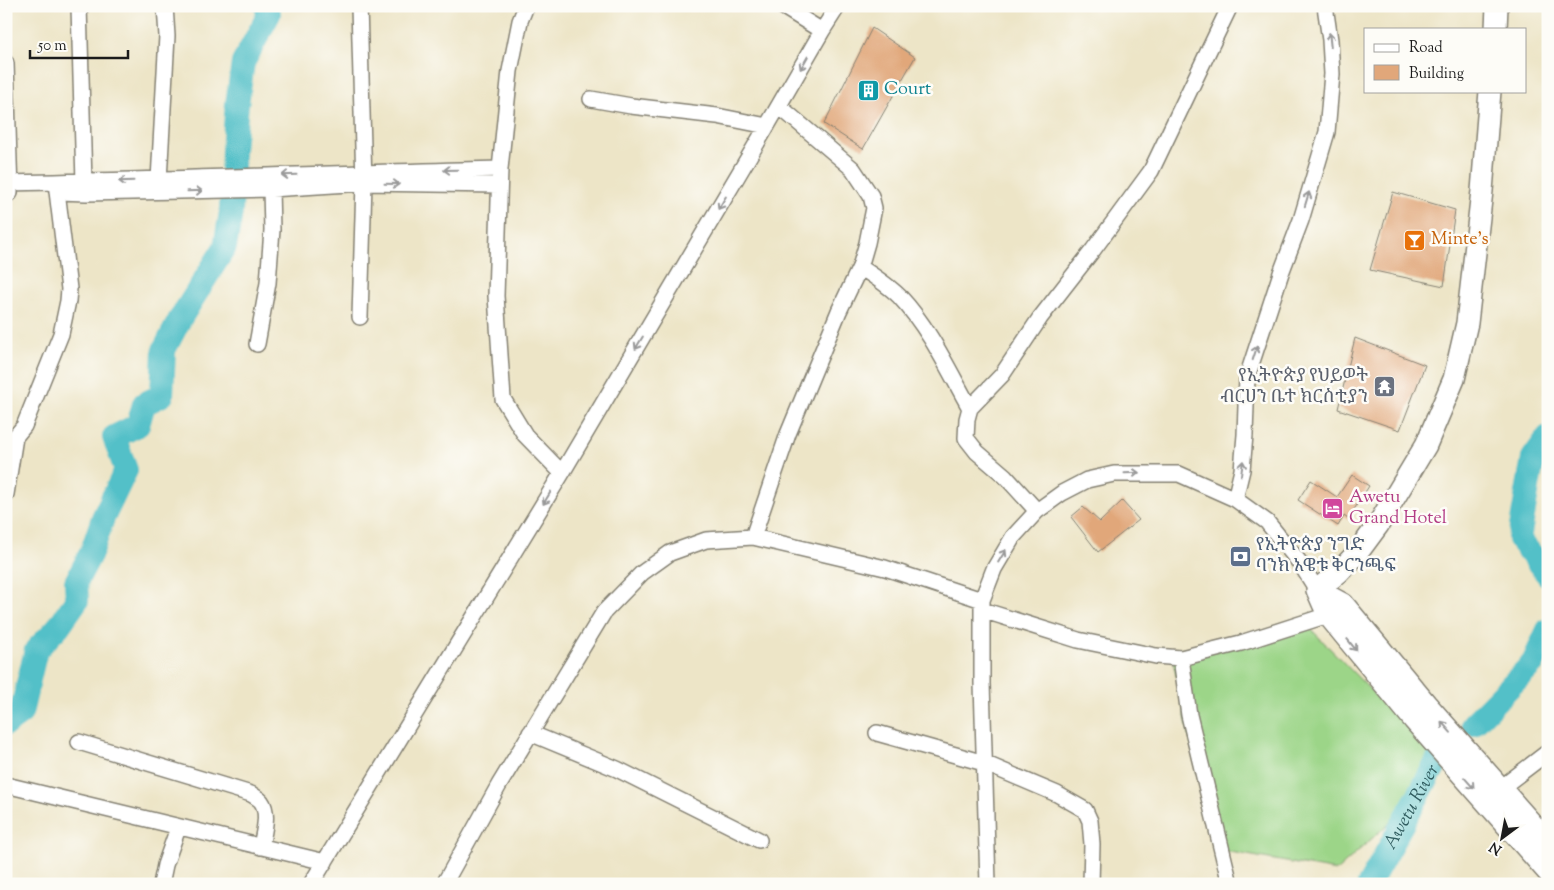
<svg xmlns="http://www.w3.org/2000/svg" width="1554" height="890" viewBox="0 0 1554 890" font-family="'Sorts Mill Goudy','Noto Serif Ethiopic',serif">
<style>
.pitch{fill:#9cd588;stroke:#5c7852}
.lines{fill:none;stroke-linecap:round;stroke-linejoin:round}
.river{stroke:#52c0c8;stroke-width:24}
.building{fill:#e1a77a}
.minor-casing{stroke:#848072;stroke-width:18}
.highway-casing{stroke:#848072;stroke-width:24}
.minor{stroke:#fff;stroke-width:15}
.highway{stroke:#fff;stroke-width:21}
.oneway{stroke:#999}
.labels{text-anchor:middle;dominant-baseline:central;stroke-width:5;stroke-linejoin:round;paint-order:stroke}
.culture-label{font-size:18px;fill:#0d838f;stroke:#fdfcf7;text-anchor:start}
.food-label{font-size:18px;fill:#c56008;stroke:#fdfcf7;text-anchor:start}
.worship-label{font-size:18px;fill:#5b616d;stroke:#fdfcf7;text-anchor:end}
.hotel-label{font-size:18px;fill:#b23c85;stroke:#fdfcf7;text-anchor:start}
.service-label{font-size:18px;fill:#4e5e75;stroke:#fdfcf7;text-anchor:start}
.water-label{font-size:19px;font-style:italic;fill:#325e61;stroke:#fdfcf7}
</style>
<rect width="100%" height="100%" fill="#fdfcf7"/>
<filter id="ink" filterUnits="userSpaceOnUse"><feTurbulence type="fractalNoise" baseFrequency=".02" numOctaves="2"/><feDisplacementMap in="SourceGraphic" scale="10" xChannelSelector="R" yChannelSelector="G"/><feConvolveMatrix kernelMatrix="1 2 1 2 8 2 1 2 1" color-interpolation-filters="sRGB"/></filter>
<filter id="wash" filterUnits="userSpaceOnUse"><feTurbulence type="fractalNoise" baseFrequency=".0096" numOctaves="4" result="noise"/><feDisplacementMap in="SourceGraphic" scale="20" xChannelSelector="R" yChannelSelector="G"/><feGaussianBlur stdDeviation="1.12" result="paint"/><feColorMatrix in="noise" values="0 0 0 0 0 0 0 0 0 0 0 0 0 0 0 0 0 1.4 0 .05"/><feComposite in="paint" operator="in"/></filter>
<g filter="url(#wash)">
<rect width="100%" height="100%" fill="#ede5c7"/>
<path class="pitch" d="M1306 624 1433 754 1439 778 1336 871 1214 849 1171 652Z"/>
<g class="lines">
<g class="river">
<path d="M1548 437 1533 458 1519 539 1548 575"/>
<path d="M6 724 21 713 36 650 58 627 77 600 76 582 92 551 103 518 126 470 114 437 138 425 144 404 162 395 164 350 180 319 225 247 231 212 233 150 237 104 243 63 269 14 266 6"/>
<path d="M1473 724 1533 663 1548 630"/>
<path id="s1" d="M1369 884 1439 758"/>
</g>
</g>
<g id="blocks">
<path class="building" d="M872 28 915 57 863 149 824 124Z
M1393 192 1455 210 1444 286 1370 270Z
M1355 338 1425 365 1400 430 1338 409Z
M1352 475 1369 486 1348 519 1344 516 1338 526 1298 500 1311 480 1337 497Z
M1122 501 1139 520 1098 552 1071 517 1083 507 1100 522Z"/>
</g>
</g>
<g filter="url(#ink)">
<use href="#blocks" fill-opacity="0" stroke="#848072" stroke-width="1"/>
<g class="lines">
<defs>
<path id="minor" d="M79 6 84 183 85 192
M359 6 364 183 360 317
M526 6 520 21 510 71 500 169 496 296 503 399 525 435 562 473
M782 6 822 31
M6 63 10 193
M591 99 631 106 717 116 767 126
M6 183C171 180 335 173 500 169
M160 189 159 180 167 36 165 6
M60 192 86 193 271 189 364 183 499 185
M860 267C874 276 888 285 900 297 930 329 949 371 970 408
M257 344 268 283 272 230 271 189
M6 494 15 437 24 426 61 334 68 301 69 289 56 183
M1235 499 1242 470 1245 435 1247 377 1281 273 1301 220 1327 132 1332 74 1330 40 1325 6
M1037 511 1005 476 977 452 966 438 967 419 970 408 1002 375 1040 318 1093 250 1151 171 1230 6
M753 537 788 434 839 311 860 267 867 243 874 208 871 196 853 169 779 106
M982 610 1078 640 1156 656 1181 658 1241 643 1328 615
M1181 658 1189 715 1230 884
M530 733 617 769 759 840
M877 733 984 763 1057 794 1085 810 1090 821 1092 844 1091 884
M79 742 251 794C254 796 258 798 261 801 270 813 263 834 261 847
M6 785 325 862
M1493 794 1548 752
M161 884 165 865 178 828
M311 884 562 473 767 126 822 31 838 6
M444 884 499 785 604 612 642 573 670 553 706 540 753 537 885 568 982 600
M988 884 982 683V600L994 569 1013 537 1037 511 1062 493 1087 480 1114 474H1179L1235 499 1267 522 1300 563 1317 590"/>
<path id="highway" d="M1496 29 1497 6
M1317 590 1339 572 1358 552 1378 525 1426 445 1454 379 1467 323 1482 191 1490 91
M1317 590 1328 615 1414 720 1548 872
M1317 590 1343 604 1426 704 1548 842"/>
</defs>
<use href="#minor" class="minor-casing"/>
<use href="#highway" class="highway-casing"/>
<use href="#minor" class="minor"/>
<use href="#highway" class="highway"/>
</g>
<defs><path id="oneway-shaft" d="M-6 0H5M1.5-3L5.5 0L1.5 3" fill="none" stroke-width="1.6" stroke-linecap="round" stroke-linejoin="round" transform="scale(1.25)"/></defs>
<g class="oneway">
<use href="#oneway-shaft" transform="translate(1330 40) rotate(-96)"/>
<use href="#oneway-shaft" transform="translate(804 63) rotate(120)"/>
<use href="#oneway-shaft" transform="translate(451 170) rotate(179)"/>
<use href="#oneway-shaft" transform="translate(289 175) rotate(178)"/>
<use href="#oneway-shaft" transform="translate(126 181) rotate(178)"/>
<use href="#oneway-shaft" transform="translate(392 184) rotate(1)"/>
<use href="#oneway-shaft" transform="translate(195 191) rotate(-2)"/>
<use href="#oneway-shaft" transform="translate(1307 199) rotate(-73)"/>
<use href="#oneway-shaft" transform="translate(722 203) rotate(121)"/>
<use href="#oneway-shaft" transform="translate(639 343) rotate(121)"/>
<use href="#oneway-shaft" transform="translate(1255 353) rotate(-72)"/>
<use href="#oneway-shaft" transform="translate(1242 468) rotate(-82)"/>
<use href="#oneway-shaft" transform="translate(1132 473) rotate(-2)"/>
<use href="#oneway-shaft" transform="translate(547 498) rotate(121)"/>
<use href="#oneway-shaft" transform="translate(1002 556) rotate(-59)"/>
<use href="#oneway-shaft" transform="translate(1352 645) rotate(51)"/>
<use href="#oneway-shaft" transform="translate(1446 727) rotate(-131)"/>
<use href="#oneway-shaft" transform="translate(1469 783) rotate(49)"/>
</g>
</g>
<defs>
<symbol id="building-square" viewBox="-11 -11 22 22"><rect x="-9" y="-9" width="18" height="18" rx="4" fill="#0f9aa8" stroke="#fdfcf7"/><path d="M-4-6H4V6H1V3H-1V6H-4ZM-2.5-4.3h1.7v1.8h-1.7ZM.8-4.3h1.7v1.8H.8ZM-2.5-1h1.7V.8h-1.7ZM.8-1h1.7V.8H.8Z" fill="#fff"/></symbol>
<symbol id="bar-square" viewBox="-11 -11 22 22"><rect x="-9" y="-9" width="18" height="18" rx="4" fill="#e8710a" stroke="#fdfcf7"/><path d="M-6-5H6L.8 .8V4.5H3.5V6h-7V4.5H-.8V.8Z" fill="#fff"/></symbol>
<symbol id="temple-square" viewBox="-11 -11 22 22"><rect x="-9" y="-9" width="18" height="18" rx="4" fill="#6b7280" stroke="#fdfcf7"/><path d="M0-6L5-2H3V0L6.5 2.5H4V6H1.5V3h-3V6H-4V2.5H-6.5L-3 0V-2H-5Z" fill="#fff"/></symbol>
<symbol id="hotel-square" viewBox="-11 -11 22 22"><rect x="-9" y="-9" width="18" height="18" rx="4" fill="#d1479c" stroke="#fdfcf7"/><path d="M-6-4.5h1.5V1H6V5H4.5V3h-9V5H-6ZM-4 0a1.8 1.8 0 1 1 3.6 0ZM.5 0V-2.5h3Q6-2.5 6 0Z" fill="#fff"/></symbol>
<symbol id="bank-square" viewBox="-11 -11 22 22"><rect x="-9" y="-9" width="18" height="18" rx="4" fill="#5c6f8a" stroke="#fdfcf7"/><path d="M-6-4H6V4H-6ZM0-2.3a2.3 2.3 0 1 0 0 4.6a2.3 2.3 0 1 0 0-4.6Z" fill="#fff"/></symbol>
</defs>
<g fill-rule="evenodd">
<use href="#building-square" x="856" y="78" width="25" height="25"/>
<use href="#bar-square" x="1402" y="228" width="25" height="25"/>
<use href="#temple-square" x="1372" y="374" width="25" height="25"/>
<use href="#hotel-square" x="1320" y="496" width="25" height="25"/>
<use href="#bank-square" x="1228" y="544" width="25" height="25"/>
</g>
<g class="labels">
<g class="culture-label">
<text x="884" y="90">Court</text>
</g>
<g class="food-label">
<text x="1431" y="240">Minte's</text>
</g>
<g class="worship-label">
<text x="1368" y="377">የኢትዮጵያ የህይወት<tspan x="1368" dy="21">ብርሀን ቤተ ክርስቲያን</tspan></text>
</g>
<g class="hotel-label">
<text x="1349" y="498">Awetu<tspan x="1349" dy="21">Grand Hotel</tspan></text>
</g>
<g class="service-label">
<text x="1256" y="546">የኢትዮጵያ ንግድ<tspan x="1256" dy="21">ባንክ አዌቱ ቅርንጫፍ</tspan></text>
</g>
<g class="water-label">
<text stroke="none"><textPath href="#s1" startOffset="88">Awetu River</textPath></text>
</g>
</g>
<rect width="1554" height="890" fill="none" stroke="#fdfcf7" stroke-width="25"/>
<rect x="1364" y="28" width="162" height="65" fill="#fdfcf7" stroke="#a3a29f"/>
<rect x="1374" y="44" width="25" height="8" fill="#ffffff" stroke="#a3a29f"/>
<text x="1409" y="52" font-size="15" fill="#1c1c1c">Road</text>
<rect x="1374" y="65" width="25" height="15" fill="#e1a77a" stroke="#a3a29f"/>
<text x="1409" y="78" font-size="15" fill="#1c1c1c">Building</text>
<g transform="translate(1502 838) rotate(212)" stroke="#fdfcf7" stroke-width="4" paint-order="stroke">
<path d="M0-4L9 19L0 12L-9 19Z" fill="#1c1c1c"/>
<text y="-8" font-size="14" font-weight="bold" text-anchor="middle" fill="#1c1c1c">N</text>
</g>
<path d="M30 50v8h98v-8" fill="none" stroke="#1c1c1c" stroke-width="2.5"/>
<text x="38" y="50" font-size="15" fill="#1c1c1c" stroke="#fdfcf7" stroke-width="4" paint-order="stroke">50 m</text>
</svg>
